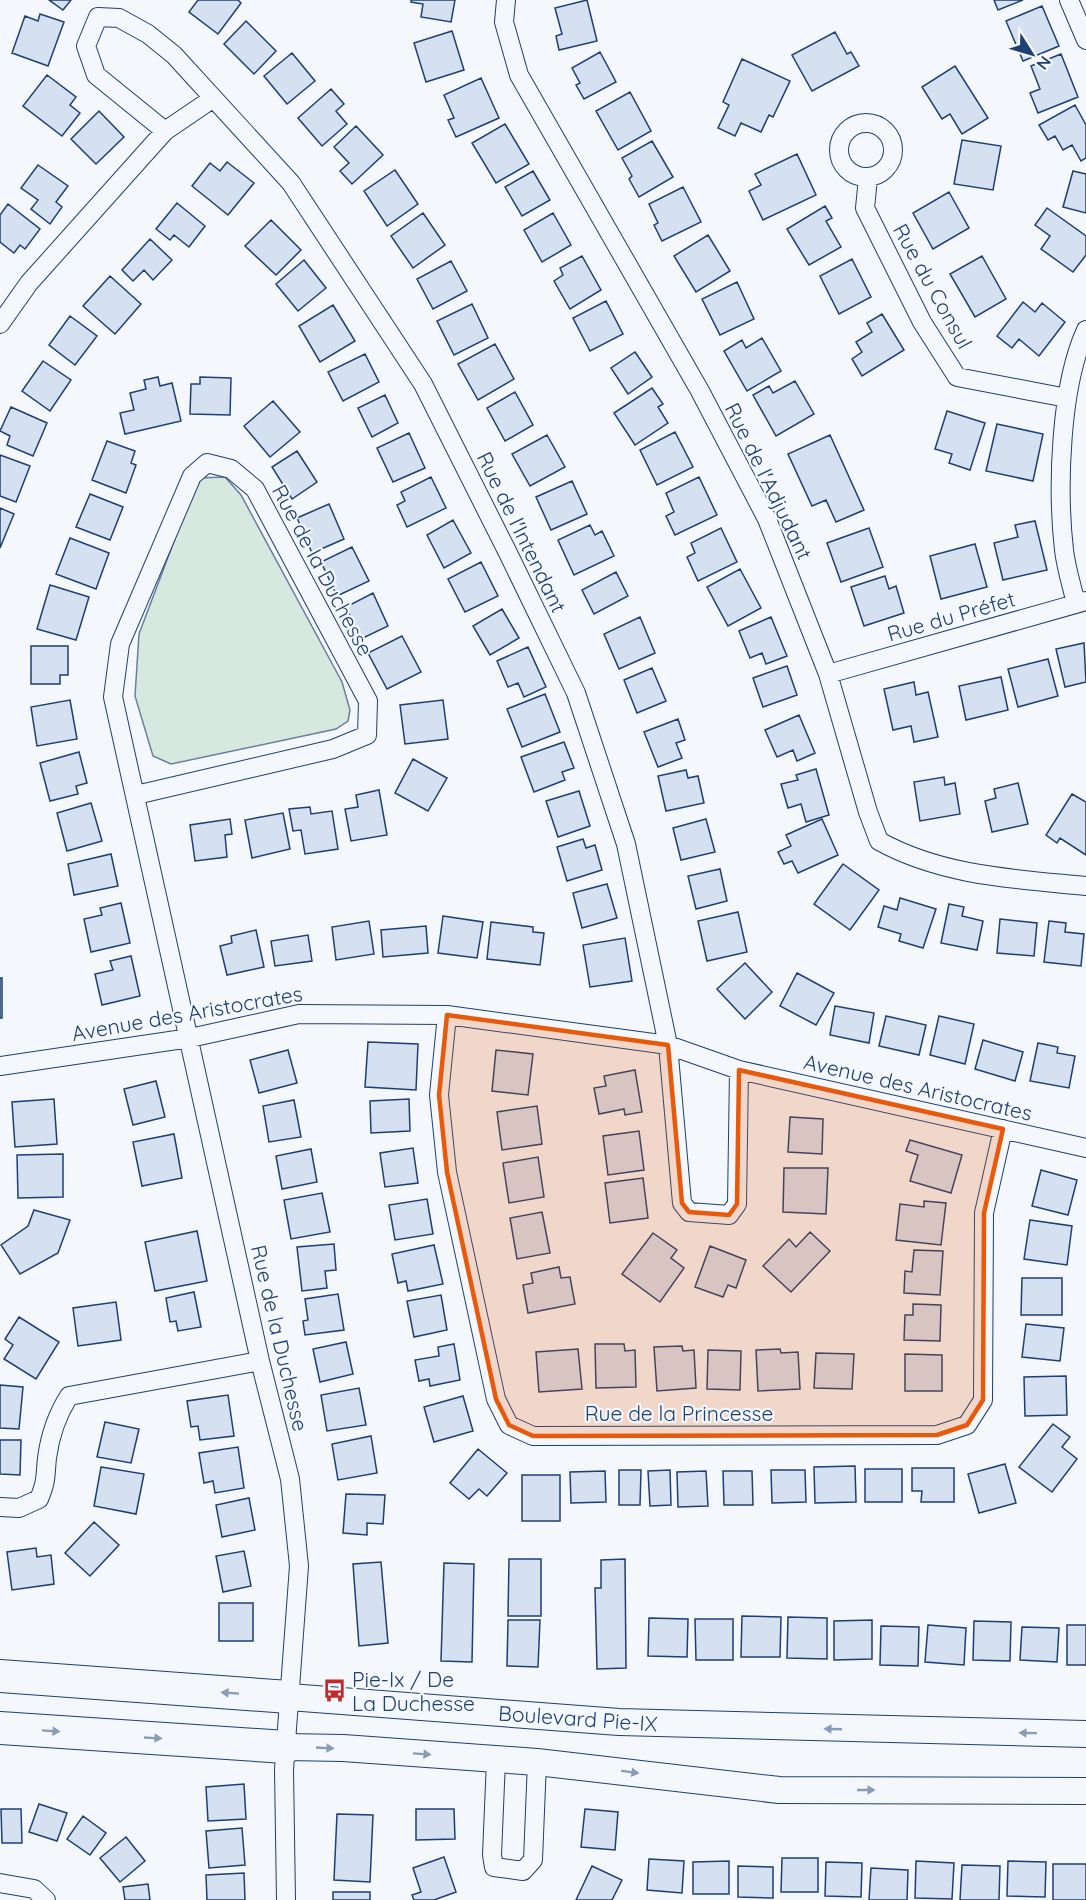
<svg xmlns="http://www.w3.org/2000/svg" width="1086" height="1900" viewBox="0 0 1086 1900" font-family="Quicksand,sans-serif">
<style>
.green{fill:#d7e8df;stroke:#687fa3;stroke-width:1.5}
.building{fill:#d5e0f0;stroke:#1d3f73;stroke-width:1.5}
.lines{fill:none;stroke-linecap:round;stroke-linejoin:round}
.street-casing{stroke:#1d3f73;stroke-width:20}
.secondary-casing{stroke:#1d3f73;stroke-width:28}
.highway-casing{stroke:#1d3f73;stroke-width:34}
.street{stroke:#f4f7fb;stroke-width:18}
.secondary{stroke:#f4f7fb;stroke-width:26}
.highway{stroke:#f4f7fb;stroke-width:32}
.oneway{fill:#889bb7}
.marked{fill:#e8590c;fill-opacity:0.2;stroke:#e8590c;stroke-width:4.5;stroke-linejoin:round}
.labels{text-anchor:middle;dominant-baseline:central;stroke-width:4.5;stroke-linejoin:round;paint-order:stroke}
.street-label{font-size:21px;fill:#1d3f73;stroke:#f4f7fb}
.poi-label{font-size:21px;fill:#1d3f73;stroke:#f4f7fb;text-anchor:start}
</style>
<rect width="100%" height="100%" fill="#f4f7fb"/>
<path class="green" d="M225 477 241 495 342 682 350 710 348 721 336 729 171 764 153 756 135 696 139 634 198 478Z"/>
<path class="building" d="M49 0H71L63 10Z
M198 0H238L241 3 218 34 189 12Z
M411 0H455L451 22 421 17 423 4 411 2Z
M587 0 597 41 559 50 556 36 562 34 555 8Z
M994 0H1023L998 10Z
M1042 6 1059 46 1023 61 1006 21Z
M40 14 64 22 48 66 12 53 25 16 38 21Z
M246 21 276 51 254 74 224 44Z
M452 31 464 70 426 82 414 43Z
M835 32 847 54 851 52 859 66 812 91 792 55Z
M600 52 616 82 584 99 576 85 580 83 572 68Z
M292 53 315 81 287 104 264 76Z
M1061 54 1078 97 1038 113 1030 93 1040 89 1031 66Z
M742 59 790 81 773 117 769 115 761 132 741 123 735 136 718 128 729 105 723 102Z
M955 66 988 118 962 134 950 114 942 119 922 87Z
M47 75 76 97 70 105 80 113 62 136 23 106Z
M481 78 499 118 456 137 448 120 454 118 444 95Z
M331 89 344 104 336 111 347 124 322 146 298 118Z
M630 92 651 131 618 150 596 111Z
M1075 105 1086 125V158L1081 161 1072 145 1063 150 1055 136 1048 140 1039 125Z
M99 111 124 137 96 164 71 139Z
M505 124 529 164 496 183 472 143Z
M356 126 383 155 352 184 340 171 349 163 334 147Z
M962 140 1001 146 993 190 954 184Z
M652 141 673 177 639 197 629 179 632 176 622 158Z
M797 154 816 195 763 220 749 191 761 185 755 174Z
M227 162 254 183 228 215 192 186 210 163 220 171Z
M38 165 68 186 56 202 62 207 50 224 31 209 38 200 21 188Z
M395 170 418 204 387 226 364 191Z
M533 171 550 200 522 216 505 187Z
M1073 171 1086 174V213L1063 207Z
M683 187 701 222 662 241 654 225 658 223 649 204Z
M949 192 969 228 933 249 913 213Z
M177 203 205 226 189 247 174 235 170 240 156 229Z
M8 204 40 229 25 249 20 245 14 253 0 242V215Z
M825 206 832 218 826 221 841 247 809 265 787 229Z
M1047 208 1086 236V255L1073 272 1041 249 1050 236 1035 225Z
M423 213 445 245 413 268 391 236Z
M553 213 571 245 542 262 524 230Z
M271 220 301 250 276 275 245 246Z
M708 235 730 271 696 292 674 256Z
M150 239 172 260 153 280 144 270 133 281 122 270Z
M582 256 601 290 570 309 554 281 563 275 560 268Z
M982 256 1006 299 975 317 950 274Z
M852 259 871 297 839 314 820 276Z
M304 260 326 288 298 311 276 284Z
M451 261 467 291 433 309 417 279Z
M110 276 141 304 115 334 83 306Z
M737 282 754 319 720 335 702 299Z
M606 301 623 334 590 351 573 318Z
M1023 302 1035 312 1042 303 1065 322 1039 356 1019 339 1012 348 997 336Z
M472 304 488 338 454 355 437 321Z
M333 305 355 341 320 362 299 326Z
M882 314 904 350 862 376 852 359 862 352 856 342 872 332 867 323Z
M70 316 97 336 75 365 49 345Z
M762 338 781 371 747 391 724 351 742 340 746 348Z
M495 344 514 379 478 400 458 364Z
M635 352 652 377 628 394 611 368Z
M365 354 379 382 343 401 328 372Z
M43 361 71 380 50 411 22 391Z
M158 377 160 386 172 383 181 421 125 434 120 413 134 410 130 393 146 389 144 380Z
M200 377 231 378 230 415 190 414 191 384H200Z
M795 381 814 414 776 436 753 395 769 386 773 393Z
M652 388 663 404 658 407 668 423 635 445 614 413Z
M515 392 533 425 505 441 487 408Z
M385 395 398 423 372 437 358 408Z
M273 401 300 432 270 457 244 426Z
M11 407 47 423 33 456 7 445 10 436 0 431Z
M947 411 985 423 970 470 949 463 952 454 935 449Z
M997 424 1043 434 1033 481 986 471Z
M675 432 693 467 657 485 640 450Z
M409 433 425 468 393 482 377 448Z
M547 435 565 467 530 486 512 454Z
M830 435 864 510 836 522 826 500 812 506 788 454Z
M107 441 135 451 131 463 136 465 126 493 92 480Z
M297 451 317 482 292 499 272 467Z
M0 455 30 466 16 502 0 496Z
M431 477 446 508 407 527 397 505 405 501 401 492Z
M699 477 717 515 675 535 666 516 674 512 666 493Z
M572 481 587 514 551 530 536 497Z
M90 494 123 507 110 540 76 527Z
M329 504 344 539 312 553 297 518Z
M0 508 14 514 0 548Z
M453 520 471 553 444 568 427 535Z
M1035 521 1047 570 1003 580 994 543 1018 537 1015 525Z
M590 525 595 535 602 531 614 556 574 575 558 540Z
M721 528 737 562 698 581 687 557 695 553 691 543Z
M869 528 883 567 841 582 827 543Z
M70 538 109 553 96 589 56 574Z
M975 544 987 587 941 599 930 556Z
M352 547 369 581 337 596 321 562Z
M481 562 498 596 465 612 448 579Z
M740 569 761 608 728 626 707 587Z
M616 572 628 596 594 614 582 590Z
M885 576 889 589 896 586 904 613 864 626 851 587Z
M50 585 89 597 76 640 37 629Z
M373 593 388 626 361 639 346 607Z
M502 609 519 638 490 655 473 626Z
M640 617 655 653 619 669 604 634Z
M771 617 787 656 766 664 762 653 750 658 739 631Z
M402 636 421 672 387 689 368 653Z
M1084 643 1086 682 1065 687 1056 649Z
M31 646H68V675H60V684H31Z
M528 647 546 687 524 697 518 683 508 687 497 661Z
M1048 659 1058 696 1018 707 1008 669Z
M787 666 797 695 763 707 753 678Z
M652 668 666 701 637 713 624 680Z
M1001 677 1008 710 966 720 959 686Z
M914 682 916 695 928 692 938 737 914 742 911 726 893 730 884 689Z
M545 694 560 732 522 747 507 709Z
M70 700 77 739 37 746 31 707Z
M443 700 448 739 405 744 400 705Z
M799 715 815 753 797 761 793 750 777 757 765 730Z
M678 719 685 740 676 743 682 758 658 767 644 732Z
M564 742 574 768 562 772 565 780 534 792 521 757Z
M79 752 87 783 76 786 78 794 50 801 40 763Z
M413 759 447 778 428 811 395 793Z
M816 769 829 815 806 822 801 804 788 808 781 784 798 780 796 775Z
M686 770 688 778 698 776 704 803 666 811 658 776Z
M944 777 945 785 955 783 960 814 920 821 914 782Z
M1018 783 1028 824 992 832 985 801 996 798 994 789Z
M379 790 387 835 351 841 345 809 358 807 356 795Z
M579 791 590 826 558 837 546 801Z
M1072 794 1086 802V855L1060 838 1057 843 1046 835Z
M91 803 102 841 67 851 57 813Z
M310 807 311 814 332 811 338 849 305 854 301 830 293 831 289 809Z
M283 813 290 849 252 858 245 820Z
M230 819 232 834 225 835 227 857 195 861 190 825Z
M706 819 715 852 681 860 673 828Z
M822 819 838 855 798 873 792 861 784 864 778 852 791 846 786 835Z
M583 839 586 848 595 845 602 870 567 881 557 847Z
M111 854 118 886 74 895 68 864Z
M843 864 879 890 850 930 814 904Z
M720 869 727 901 696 909 688 876Z
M607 884 617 918 582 928 573 893Z
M900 898 936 909 923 948 899 941 901 934 878 927 884 906 897 910Z
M121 903 130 943 91 952 84 919 102 915 100 908Z
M949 904 964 907 962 916 983 921 977 950 941 943Z
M738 912 747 952 707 961 698 921Z
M443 916 483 922 477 958 438 953Z
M1000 919 1037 923 1034 956 997 953Z
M369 921 374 954 336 960 332 927Z
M1049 921 1066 923 1065 932 1084 934 1081 966 1044 962Z
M491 922 533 927V932L544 933 540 965 487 959Z
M426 926 428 953 383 957 381 930Z
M256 930 264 967 227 975 220 946 232 943 231 936Z
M308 935 312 961 275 966 271 941Z
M625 938 632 981 590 987 583 945Z
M131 956 140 996 102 1005 95 974 113 970 110 961Z
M745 963 772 992 745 1019 717 989Z
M797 973 834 993 816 1025 780 1006Z
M0 978H2V1018H0Z
M835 1006 874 1013 869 1043 830 1035Z
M886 1016 926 1025 919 1055 879 1046Z
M939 1016 974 1024 965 1064 930 1055Z
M983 1040 1023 1052 1015 1081 975 1069Z
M368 1042 418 1044 416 1090 365 1087Z
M1038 1043 1058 1047 1057 1053 1075 1056 1069 1088 1030 1081Z
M288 1050 297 1083 259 1093 250 1060Z
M496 1050 533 1054 528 1095 492 1091Z
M635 1070 642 1112 625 1115 624 1109 599 1114 594 1088 606 1086 604 1076Z
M156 1081 165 1117 133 1125 124 1089Z
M54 1099 57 1144 15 1147 12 1102Z
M409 1099 410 1131 371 1133 370 1101Z
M294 1100 301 1137 269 1142 263 1106Z
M537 1106 542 1144 502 1150 497 1112Z
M790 1117 823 1119 822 1154 788 1152Z
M639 1131 644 1170 608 1175 603 1136Z
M174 1134 182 1178 142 1186 133 1142Z
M910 1140 962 1155 951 1193 910 1181 918 1155 906 1151Z
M413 1148 418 1183 385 1187 380 1153Z
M311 1149 317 1182 282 1189 276 1156Z
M63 1154V1197L18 1198 17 1155Z
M538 1157 544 1197 509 1203 503 1163Z
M784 1168H828L826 1214 783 1212Z
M1041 1170 1077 1180 1068 1215 1032 1206Z
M643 1178 648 1218 610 1223 605 1183Z
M322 1193 330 1232 291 1239 284 1200Z
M427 1199 433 1234 395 1240 389 1205Z
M924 1201 946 1203 941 1245 896 1240 900 1204 924 1207Z
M34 1210 70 1220 58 1253 20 1274 1 1245 28 1226Z
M542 1212 550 1253 517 1259 510 1218Z
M1030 1220 1072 1226 1067 1265 1024 1259Z
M197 1231 207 1281 155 1291 145 1242Z
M810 1232 830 1251 791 1292 763 1266 789 1239 796 1247Z
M653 1233 677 1250 671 1258 684 1268 660 1302 622 1274Z
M334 1244 336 1270 325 1271 327 1288 302 1291 297 1247Z
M434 1245 443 1284 408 1291 406 1281 398 1283 392 1254Z
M710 1246 746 1260 736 1288 728 1285 723 1297 695 1287Z
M914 1250 943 1251 940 1295 904 1293 905 1271 912 1272Z
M559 1267 561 1278 570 1277 575 1304 528 1313 523 1285 533 1283 531 1273Z
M1022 1278H1062V1315H1021Z
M194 1292 201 1327 178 1331 176 1321 170 1322 166 1298Z
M338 1294 344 1330 305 1335 303 1321 308 1320 305 1299Z
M441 1295 447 1330 414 1337 407 1301Z
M116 1302 121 1340 78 1346 73 1308Z
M913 1304 941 1305 940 1341 904 1340 905 1315H913Z
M19 1317 59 1342 36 1379 4 1359 13 1345 5 1339Z
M1026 1324 1064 1328 1060 1361 1022 1357Z
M346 1342 353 1374 320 1382 313 1349Z
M454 1344 460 1380 430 1386 429 1379 419 1381 415 1360 439 1356 438 1347Z
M595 1344H624L625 1351 635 1350 636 1387 596 1388Z
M682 1346 683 1351 694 1350 696 1388 657 1391 654 1347Z
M578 1349 582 1389 539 1392 536 1352Z
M780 1349 781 1353 798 1352 800 1389 758 1391 756 1350Z
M708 1350 741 1351 740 1390 707 1389Z
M816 1353 854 1354 852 1389 814 1388Z
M905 1354 942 1355V1391H905Z
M1066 1376 1067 1415 1025 1416 1024 1377Z
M0 1385 23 1387 19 1429 0 1428Z
M359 1388 366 1425 327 1431 321 1395Z
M228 1395 234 1436 200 1440 198 1426 191 1427 187 1401Z
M463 1396 473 1431 434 1442 424 1407Z
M105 1422 139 1429 131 1463 97 1457Z
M1053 1424 1070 1437 1062 1447 1077 1459 1052 1492 1019 1467Z
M371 1436 377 1473 338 1480 332 1444Z
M0 1440H21L20 1475 0 1474Z
M238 1447 244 1488 215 1493 213 1481 204 1483 199 1453Z
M478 1449 507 1473 487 1496 479 1489 469 1499 450 1483Z
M1005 1464 1016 1503 979 1513 968 1474Z
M855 1466 856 1502 815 1503 814 1467Z
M101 1467 144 1474 136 1514 94 1506Z
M912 1468H954V1502H921L922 1491H912Z
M865 1469H902V1502H865Z
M619 1470H641L640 1505H619Z
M670 1470 671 1505 650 1506 648 1471Z
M771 1470H805L806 1502 772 1503Z
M605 1471 606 1502 571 1503 570 1472Z
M706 1471 708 1506 678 1507 677 1472Z
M723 1471H752L753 1505H724Z
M522 1475H560V1521H522Z
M346 1494 385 1495 383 1524 367 1523V1535L343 1533Z
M249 1498 255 1530 222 1537 216 1505Z
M94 1522 119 1545 90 1576 65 1553Z
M36 1548 37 1557 51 1555 54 1584 12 1590 7 1552Z
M244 1551 251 1586 223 1592 216 1556Z
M509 1559H541V1616H508Z
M625 1559 626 1668 597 1669 595 1588H601V1560Z
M381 1562 388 1643 359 1646 353 1564Z
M444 1563 474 1564 472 1662 441 1661Z
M219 1603H253V1641H219Z
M742 1616 781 1617 780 1657H741Z
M788 1617 827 1618V1659L787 1658Z
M649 1618 688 1619 687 1657 648 1656Z
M695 1619H733V1660H696Z
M508 1620H540L538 1667 507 1666Z
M872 1620V1659L834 1660V1621Z
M974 1621 1011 1622 1010 1661 973 1660Z
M928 1625 966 1628 964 1665 925 1662Z
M1067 1625H1086V1665H1067Z
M881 1626 919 1627 918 1666 880 1665Z
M1022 1627 1059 1628 1057 1662 1020 1660Z
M244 1784 246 1819 208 1821 206 1787Z
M39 1804 67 1813 57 1841 29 1832Z
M1 1809H21L22 1843H2Z
M416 1809H454L455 1839 416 1840Z
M585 1809 618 1812 615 1850 581 1847Z
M337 1814 373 1815 370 1882 334 1880Z
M83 1816 106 1833 90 1855 67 1839Z
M242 1828 245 1865 209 1868 206 1831Z
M126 1837 145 1861 120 1882 100 1858Z
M444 1857 456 1892 434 1900H414L412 1895 421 1892 413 1868Z
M782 1858H818V1892H781Z
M649 1859 684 1861 682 1893 647 1890Z
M729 1861V1894H693V1862Z
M916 1861 954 1863 952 1899 915 1898Z
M1008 1861 1046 1862 1045 1897 1007 1896Z
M826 1862 862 1863 861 1897 825 1896Z
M1053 1864H1086V1900H1053Z
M962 1865 1000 1866 999 1900H960Z
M592 1866 622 1880 612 1900H576Z
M738 1866 773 1867V1898L738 1897Z
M871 1868 908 1870 907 1900H869Z
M244 1873 245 1900H207L206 1875Z
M148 1884 150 1900H125L123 1887Z
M333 1892H370V1900H333Z"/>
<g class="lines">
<defs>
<path id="street" d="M506 0 504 22 519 75 700 391 767 519 828 674 868 812 879 841C942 876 1015 879 1086 886
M1069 0 1086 40
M839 150a27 27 0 1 1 54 0a27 27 0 1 1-54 0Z
M165 131 96 75 86 46 98 17 119 18 148 34 174 55 291 183 423 384 508 553 576 693 626 844 668 1045 682 1203 689 1212 729 1215 737 1204 739 1070
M868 178 865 208 922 322 957 377 1067 398
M0 324 29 283 165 131 212 99
M1076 604C1072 586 1066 568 1064 550 1057 488 1060 386 1086 330
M828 674 1086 601
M136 795 333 749 367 735 368 701 255 489 231 469 207 463 192 476 120 644 113 697 260 1361 290 1479 299 1566 284 1769 286 1900
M447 1015 439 1095 447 1172 496 1399 509 1425 533 1436 937 1435 967 1425 983 1400 984 1213 1003 1129
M0 1066 190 1038 299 1014 447 1015 668 1045 739 1070 1086 1148
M0 1507 19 1508 39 1499C47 1480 45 1476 47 1458 50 1435 57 1415 69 1396L260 1361
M496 1760 492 1855 494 1867 523 1871 533 1860 537 1762
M0 1883 34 1889 46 1900"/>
<path id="secondary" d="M289 1697 619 1722 1086 1734
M286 1747 343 1748 537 1762 779 1790 1086 1791"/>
<path id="highway" d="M0 1676 289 1697
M0 1728 286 1747"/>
</defs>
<use href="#street" class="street-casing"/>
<use href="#secondary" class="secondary-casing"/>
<use href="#highway" class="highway-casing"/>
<use href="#street" class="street"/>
<use href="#secondary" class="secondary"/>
<use href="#highway" class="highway"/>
</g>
<defs><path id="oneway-solid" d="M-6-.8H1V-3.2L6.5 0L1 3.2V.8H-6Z" transform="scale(1.5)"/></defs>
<g class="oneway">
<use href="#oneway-solid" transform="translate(230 1693) rotate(-176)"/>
<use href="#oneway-solid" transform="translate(833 1729) rotate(-178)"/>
<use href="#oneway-solid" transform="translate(51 1731) rotate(4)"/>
<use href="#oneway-solid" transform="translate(1028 1733) rotate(-179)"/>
<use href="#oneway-solid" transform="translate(153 1738) rotate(3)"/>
<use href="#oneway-solid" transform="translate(325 1748) rotate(3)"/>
<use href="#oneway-solid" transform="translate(422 1754) rotate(4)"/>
<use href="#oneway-solid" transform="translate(630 1772) rotate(7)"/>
<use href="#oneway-solid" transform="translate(866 1790)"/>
</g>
<path class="marked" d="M447 1015 668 1045 682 1203 689 1212 729 1215 737 1204 739 1070 1003 1129 984 1213 983 1400 967 1425 937 1435 533 1436 509 1425 496 1399 447 1172 439 1095Z"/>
<defs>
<symbol id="bus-bare" viewBox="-9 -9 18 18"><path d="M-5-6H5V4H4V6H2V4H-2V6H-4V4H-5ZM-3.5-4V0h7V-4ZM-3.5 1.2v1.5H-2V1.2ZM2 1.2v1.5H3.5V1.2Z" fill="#c62828" stroke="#f4f7fb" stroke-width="2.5" paint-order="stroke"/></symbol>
</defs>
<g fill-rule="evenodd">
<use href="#bus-bare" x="318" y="1674" width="33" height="33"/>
</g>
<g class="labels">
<g class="street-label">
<text transform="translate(933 286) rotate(61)">Rue du Consul</text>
<text transform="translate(769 481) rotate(64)">Rue de l'Adjudant</text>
<text transform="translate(522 532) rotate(64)">Rue de l'Intendant</text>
<text transform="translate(323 570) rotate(62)">Rue de la Duchesse</text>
<text transform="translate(951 616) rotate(-16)">Rue du Préfet</text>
<text transform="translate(187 1013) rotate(-10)">Avenue des Aristocrates</text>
<text transform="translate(918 1087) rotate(13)">Avenue des Aristocrates</text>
<text transform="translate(280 1338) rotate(77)">Rue de la Duchesse</text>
<text x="679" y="1413">Rue de la Princesse</text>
<text transform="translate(578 1718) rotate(4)">Boulevard Pie-IX</text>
</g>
<g class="poi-label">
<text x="352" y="1679">Pie-Ix / De<tspan x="352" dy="24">La Duchesse</tspan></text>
</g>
</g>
<g transform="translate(1032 54) rotate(127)" stroke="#f4f7fb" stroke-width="4.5" paint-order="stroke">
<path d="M0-4.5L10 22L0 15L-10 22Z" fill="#1d3f73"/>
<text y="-9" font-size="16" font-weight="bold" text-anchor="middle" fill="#1d3f73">N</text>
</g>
</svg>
